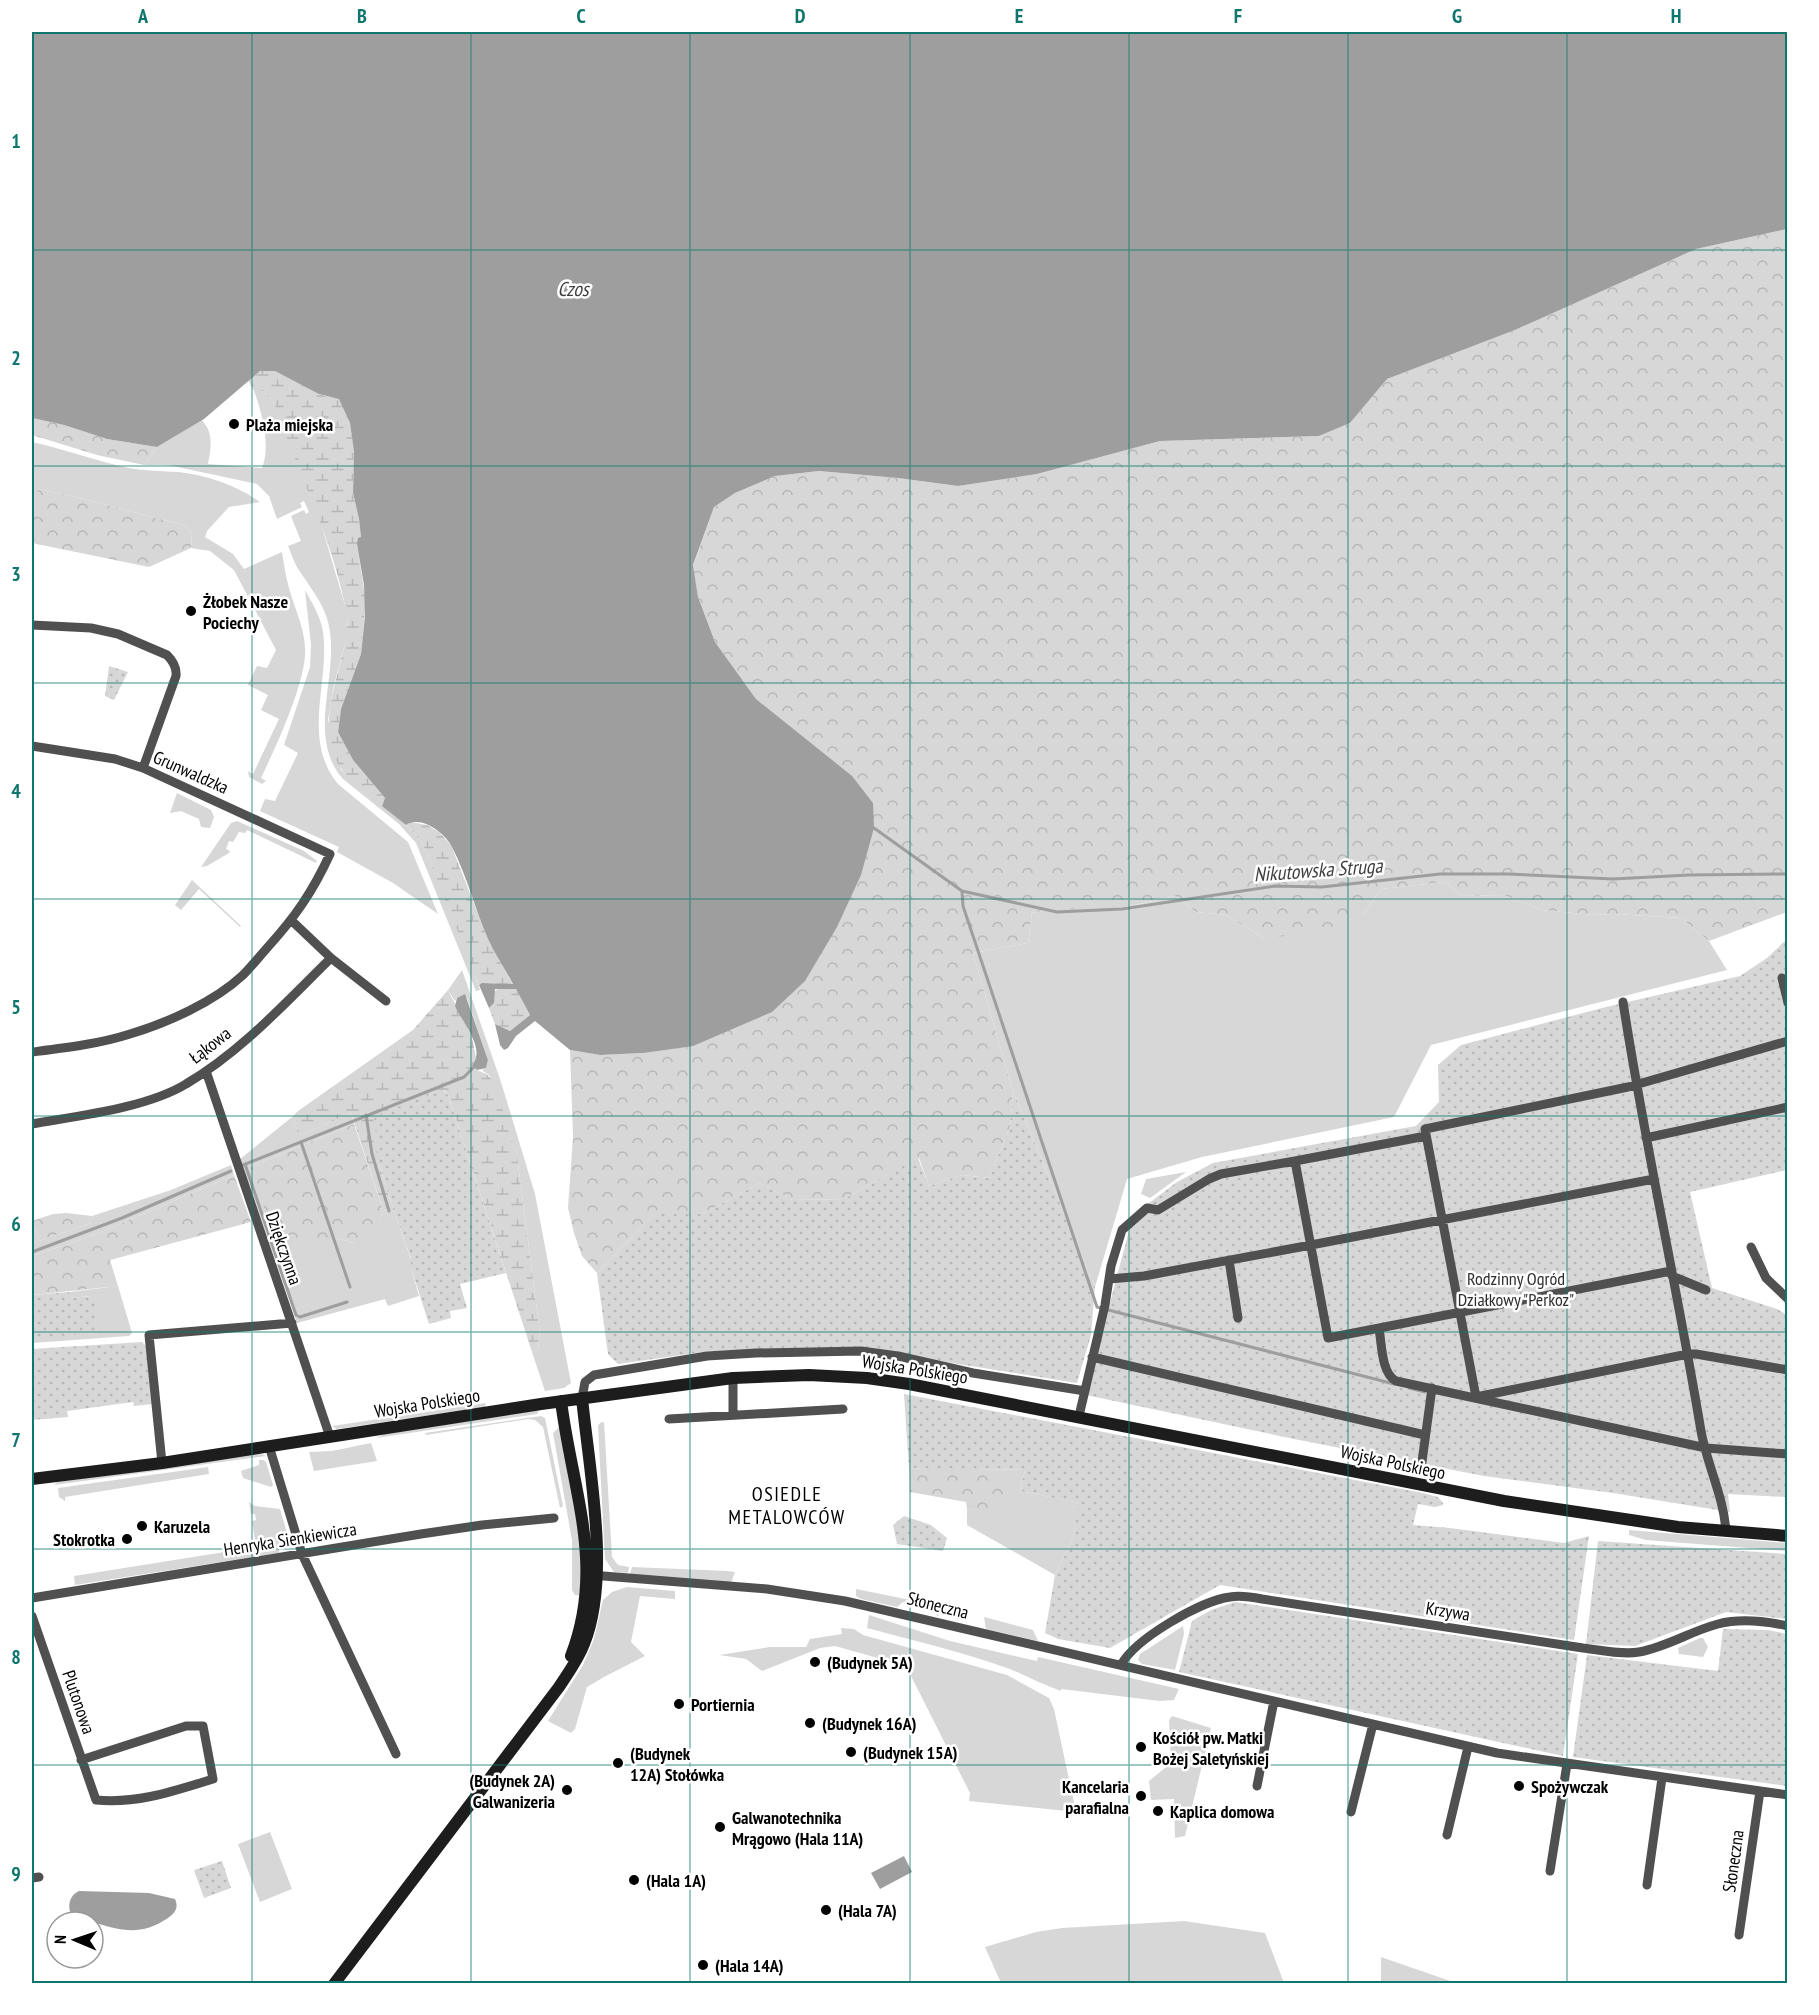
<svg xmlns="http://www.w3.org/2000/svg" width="1819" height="2015" viewBox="0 0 1819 2015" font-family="'PT Sans Narrow',sans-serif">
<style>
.grass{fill:#d7d7d7}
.forest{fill:url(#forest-crowns)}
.wetland{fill:url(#wetland-marsh)}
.park{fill:url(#park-dots)}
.water{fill:#9e9e9e}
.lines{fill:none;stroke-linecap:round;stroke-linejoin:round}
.stream{stroke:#9e9e9e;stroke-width:3}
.street{stroke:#505050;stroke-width:9}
.secondary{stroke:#1d1d1d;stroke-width:12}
.grid{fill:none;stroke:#0f766e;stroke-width:1.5;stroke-opacity:0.55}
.poi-dot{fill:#000;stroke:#fff;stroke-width:2}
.labels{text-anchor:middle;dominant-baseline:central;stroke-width:5;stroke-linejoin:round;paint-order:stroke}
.poi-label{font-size:18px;font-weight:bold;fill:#000;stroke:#fff;text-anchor:start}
.street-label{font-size:18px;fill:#000;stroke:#fff}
.park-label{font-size:18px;fill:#2e2e2e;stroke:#fff}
.water-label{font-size:20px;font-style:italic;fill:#3f3f3f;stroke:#fff}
.neighbourhood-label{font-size:20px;letter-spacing:1.5px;fill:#000;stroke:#fff}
.neatline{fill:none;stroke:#0f766e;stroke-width:2}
.grid-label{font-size:20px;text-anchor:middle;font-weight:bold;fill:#0f766e}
</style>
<defs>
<pattern id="forest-crowns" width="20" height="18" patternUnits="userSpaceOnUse" patternTransform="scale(1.5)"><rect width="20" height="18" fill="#d7d7d7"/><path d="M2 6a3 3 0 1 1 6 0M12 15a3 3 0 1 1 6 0" fill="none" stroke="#b7b7b7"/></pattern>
<pattern id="wetland-marsh" width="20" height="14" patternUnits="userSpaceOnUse" patternTransform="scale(1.5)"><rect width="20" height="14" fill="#d7d7d7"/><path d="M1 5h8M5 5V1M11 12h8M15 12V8" fill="none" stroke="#b7b7b7"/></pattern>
<pattern id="park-dots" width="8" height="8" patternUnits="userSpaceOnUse" patternTransform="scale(1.5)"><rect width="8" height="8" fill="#d7d7d7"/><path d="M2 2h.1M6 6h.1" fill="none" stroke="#b7b7b7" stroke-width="1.8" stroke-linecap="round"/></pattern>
</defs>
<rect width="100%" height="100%" fill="#fff"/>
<path class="grass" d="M254 391H263L274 403 320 520 347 612V636L333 689 328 720 341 770 354 782 406 825 422 842 469 956 480 990 476 991 416 843 399 824 343 779C307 738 337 680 330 632 327 606 310 588 297 567 293 560 291 553 288 546L301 541 291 516 304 510 306 514 309 512 304 501 300 503 302 507 277 519 269 496 257 484 168 465H144L157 447 202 420C214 434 211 447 208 464L262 468C271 446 262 412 254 391Z
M32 442C64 449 96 461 129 468 146 471 162 471 179 472 207 475 238 486 260 502L229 507 207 531 205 537 233 554 244 569 282 552C284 563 285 574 288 584 293 605 304 626 305 647 308 678 275 749 261 778L266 781 262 784 249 777 248 771 253 774 279 719 261 710 268 695 248 685 257 666 267 668 276 650 234 570 210 551 191 548 192 533 183 525 84 499 39 489 32 495Z
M305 590C312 603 321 617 323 632 330 683 301 739 338 784L408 842 438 914 393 883 337 852 339 847 260 811 265 799 275 801 298 753 284 745 310 667 311 645Z
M177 793 211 810 214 817 210 828 201 827 199 819 181 811 170 813Z
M237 821 304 851 317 861 316 863 247 830 245 833 239 832 233 842 229 841 226 849 230 851 229 853 207 866 201 867 231 823Z
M192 880 241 926 240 927 199 889 181 910 175 905Z
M1445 882 1462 896 1503 895 1542 910 1594 915 1614 914 1681 918 1709 941 1727 970 1431 1045 1394 1117 1202 1157 1127 1179 1095 1287 1013 1091 973 953 1028 943 1032 913 1054 909H1118L1175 896 1196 912 1226 915 1264 938 1363 915 1381 889Z
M462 970 501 1082 535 1194 571 1383 564 1388 545 1391 532 1352 538 1348 540 1333 517 1156 490 1076 482 1070 486 1068 488 1060 467 998H457L455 1001 448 990Z
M351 1113 354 1124 250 1167 323 1242 339 1239 355 1243 380 1220 383 1210 394 1212 411 1259V1268L419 1296 388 1306 385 1299 297 1323 244 1170 239 1160 292 1117 298 1132 303 1134Z
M231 1165 234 1175 94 1235 32 1256V1221L39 1241 94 1222 92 1216 171 1190Z
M1186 1172 1150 1198 1141 1194 1146 1179Z
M118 1286 132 1333 129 1336 32 1343V1338L40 1336 97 1333 91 1296 69 1298V1292Z
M486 1403 485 1407 337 1429 332 1426Z
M539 1410 537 1414 376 1438 385 1434Z
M541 1416 545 1418 563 1506 560 1508 543 1427 535 1420 528 1419 426 1435 425 1433Z
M604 1422 612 1557 618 1565 629 1567 628 1573 614 1572 605 1559 598 1426 600 1423Z
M559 1427 582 1541V1596L575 1595 572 1590V1540L553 1433Z
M371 1443 377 1461 314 1471 309 1452 332 1451Z
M259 1453 266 1456 54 1485 57 1482Z
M259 1460H263L266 1462 273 1485 271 1487 243 1478 241 1471 259 1465Z
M208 1467 209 1474 65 1497V1501L59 1497 58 1488Z
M974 1469 1025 1470 1020 1491 1080 1503 1073 1539 1055 1575 967 1525V1509L985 1513 1007 1499C1002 1484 987 1478 974 1471Z
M249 1502 255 1506 280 1509 288 1536 283 1548 279 1550V1553L75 1585 74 1576 256 1547 252 1521 256 1520 255 1514H251Z
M1629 1530 1787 1543V1551L1646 1540 1629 1535Z
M632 1567 727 1571 735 1572 731 1583 630 1574Z
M627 1587 675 1591V1599L640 1596 631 1642 645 1656 604 1677 587 1687 575 1729 571 1733 548 1721 583 1665 594 1639 603 1600 612 1592Z
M856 1589 940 1606 938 1617 933 1609 903 1602 897 1607 861 1599 856 1596Z
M869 1615 950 1641 1037 1661 1038 1657 1179 1689 1174 1700 1160 1701 1061 1689V1691C1043 1685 1027 1676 1010 1669 963 1652 915 1641 867 1628Z
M984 1617 1033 1630 1038 1641 986 1629Z
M1183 1626 1184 1634 1175 1670 1142 1664 1138 1660 1140 1654Z
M841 1628 854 1629 863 1635 1007 1675 1049 1698 1054 1709 1076 1812 969 1801 970 1793 906 1666 835 1646 820 1648 762 1671 746 1659 719 1655 770 1647H806L810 1639 842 1634Z
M1700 1638H1703L1708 1647 1703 1657 1679 1654 1678 1648Z
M1172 1716 1211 1728 1185 1836 1175 1838 1174 1799 1151 1800 1149 1781 1171 1763 1169 1720Z
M270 1832 292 1889 260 1902 238 1844Z
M1184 1921 1265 1933 1284 1983H1001L985 1947 1036 1932 1062 1928Z
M1381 1957 1456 1983H1381Z"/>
<path class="forest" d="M1787 229V912L1709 941 1681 918 1614 914 1594 915 1542 910 1503 895 1462 896 1445 882 1381 889 1363 915 1343 930 1264 938 1226 915 1196 912 1175 896 1112 910 1054 909 1032 913 1028 943 973 953 1013 1091 1010 1127 989 1178 962 1175 929 1186 919 1158 844 1199 793 1200 759 1183 703 1214H654L597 1273 582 1256 574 1233 568 1208 573 1137 570 1050 600 1055 643 1053 873 803 852 777 756 699 715 642 698 597 693 566 714 507 735 493 775 476 819 471 898 478 958 486 1037 474 1160 441 1319 436 1350 423 1387 379 1515 330 1696 249Z
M32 418 64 425 107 439 157 447 144 465 97 455 32 435Z
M39 489 84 499 183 525 192 533 191 548 149 567 32 543V495Z
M354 1124 383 1210 380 1220 369 1239 355 1243 339 1239 284 1251 278 1247 250 1167Z
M234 1175 251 1222 110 1260 118 1286 32 1295V1256L94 1235Z
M66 1213 92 1216 94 1222 39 1241 32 1221 53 1214Z
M909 1468C926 1469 959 1467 974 1471 983 1474 999 1483 1005 1491 1013 1505 996 1514 985 1513 979 1513 972 1510 967 1509L966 1502 910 1492Z"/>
<path class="wetland" d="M260 371H275L325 396 339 398 350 423 354 452 353 493 359 519 361 537 357 544 366 602 361 654 341 709 338 732 353 760 385 798 382 806C369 795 352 784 342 770 319 738 331 698 340 664 344 647 350 629 346 610 332 538 298 472 274 403L263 391H254L248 380Z
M410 822 427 825 439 832 451 845 488 939 513 985 489 983 479 985 422 842 406 825Z
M499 988 516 989 530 1015 510 1031 495 1024 489 1008 494 1003V992Z
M448 990 472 1037 476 1058 472 1066 473 1068C483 1074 487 1071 494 1083L517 1156 540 1333 538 1348 532 1352 448 1095 444 1090 379 1164 394 1212 383 1210 351 1113 303 1134 298 1133 292 1117 298 1111 413 1030Z"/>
<path class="park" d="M109 666 128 672 114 700 105 696Z
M1787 939V1170L1690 1192 1712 1288 1777 1309 1787 1315V1497L1728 1494 1730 1512 1613 1493 1484 1476 1294 1439 1086 1395 1133 1215 1177 1182 1213 1163 1416 1126 1439 1102 1438 1065 1461 1045 1606 1007 1740 976 1767 958Z
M443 1090 448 1095 506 1273 460 1284 467 1308 450 1311 451 1318 429 1324 411 1268V1258L394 1212 379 1164 374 1116Z
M1013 1091 1095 1287 1091 1335 1077 1383 857 1348 710 1351 618 1364 608 1354 597 1273 654 1214H703L759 1183 793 1200 844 1199 918 1158 929 1186 962 1175 989 1178 1010 1127Z
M69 1292V1298L91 1296 94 1300 97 1333 32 1338V1295Z
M142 1342 147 1347 152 1404 134 1406 133 1402 67 1411 68 1417 32 1420V1349Z
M904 1394 1423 1493 1438 1497 1443 1503V1505L1435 1507 1418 1504 1413 1525 1450 1528 1564 1543 1589 1536 1574 1640 1220 1585 1110 1648 1058 1639 1045 1633 1055 1575 1073 1539 1079 1503 1020 1491 1025 1470 974 1469V1471L909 1468Z
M904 1516 931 1525 947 1538 943 1551 897 1544 893 1525Z
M1598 1541 1787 1554V1619L1726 1612 1635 1646 1586 1644Z
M1235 1602 1578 1654 1563 1756 1179 1672 1192 1621 1211 1610Z
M1723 1629 1768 1630 1787 1634V1786L1573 1757 1587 1655 1718 1671Z
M222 1861 231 1888 204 1898 194 1870Z"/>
<path class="water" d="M32 32H1787V229L1696 249 1515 330 1387 379 1350 423 1319 436 1160 441 1037 474 958 486 898 478 819 471 775 476 735 493 714 507 693 565 698 597 715 642 756 699 852 776 873 803 874 828 861 875 837 927 805 981 772 1012 693 1046 643 1053 600 1055 570 1050 535 1021 516 1036 508 1048 504 1050 500 1045 495 1024 510 1031 530 1015 516 989H495L494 1003 489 1008 479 985 482 983 513 984C505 969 495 954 488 939 475 909 467 876 452 847 445 833 421 815 406 825L382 806 385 798 353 760 338 732 341 709 361 654 365 616 364 585 357 544 358 538 361 537 359 519 353 493 354 452 350 423 339 399 319 394 275 371H260L204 419 157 447 107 439 64 425 32 418Z
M465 994 488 1060 486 1068 477 1070 472 1066C473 1063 476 1060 476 1057 480 1042 460 1018 455 1006L457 998Z
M904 1856 912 1872 880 1889 871 1873Z
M79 1891 149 1893 175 1899C179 1908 175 1913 168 1918 140 1937 120 1930 92 1922 84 1920 77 1921 71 1914 67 1905 70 1895 79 1891Z"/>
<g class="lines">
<path class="stream" d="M874 828 962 891 1057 912 1122 909 1275 886 1322 887 1440 874H1508L1613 879 1689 875 1788 874
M962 891 963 906 1097 1307 1394 1384
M366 1115 372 1154 389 1211
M301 1142 350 1287
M245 1164 296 1315 300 1317 347 1302
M243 1165 464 1077 475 1066
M32 1252 122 1218 231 1171
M1409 1388 1425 1392"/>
<path class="street" d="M32 625 91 628 118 634 167 655C173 661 177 667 176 676L143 768
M32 746 115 759 143 768 330 854C312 893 295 917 267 948 259 957 251 967 243 975 214 1002 167 1023 130 1034 99 1044 64 1048 32 1052
M331 958 386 1001
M1782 978 1788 1003
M1623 1002C1645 1145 1677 1287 1701 1431 1707 1465 1724 1497 1726 1532
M206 1071 330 1437
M32 1124C77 1116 147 1108 186 1084 241 1052 286 1002 331 958L292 921
M1646 1138 1788 1107
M1295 1161 1426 1136
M1751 1247 1766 1278 1788 1299
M1229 1260 1238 1318
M1672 1276 1706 1290
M1109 1279 1144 1276 1311 1245 1654 1179
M1379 1329C1382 1344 1381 1373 1396 1381L1706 1448 1788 1454
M1092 1357 1425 1435
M733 1378V1414
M1476 1397 1425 1129 1628 1087 1788 1041
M1476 1397 1688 1354H1696L1788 1370
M582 1398 585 1382 594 1375 707 1356 756 1353 861 1351 898 1356 973 1373 1085 1391
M1079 1416 1105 1305 1111 1266 1122 1230 1147 1208 1158 1210 1209 1179 1221 1174 1295 1161 1328 1338 1671 1271
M669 1419 843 1409
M269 1446 302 1554 396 1754
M162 1463 149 1335 292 1323
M1421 1469 1432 1388
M591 1575 767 1589 845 1601 1497 1753 1788 1795
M32 1598 421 1534 482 1525 554 1518
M32 1616 96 1800C137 1804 174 1791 213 1779L203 1726H186L81 1760
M1121 1665C1135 1639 1200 1601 1230 1597 1240 1595 1252 1597 1262 1599L1583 1648C1600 1650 1622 1655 1639 1652 1667 1647 1691 1631 1718 1624 1741 1618 1765 1621 1788 1626
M1257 1786 1274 1701
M1351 1812 1373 1724
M1447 1835 1468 1747
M1550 1871 1567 1764
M32 1878 39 1877
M1647 1885 1662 1778
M1739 1935 1760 1791"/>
<path class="secondary" d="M561 1401C572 1490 606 1566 571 1656
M32 1479 162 1463 541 1404 733 1378 809 1375 867 1378 909 1384 1504 1501 1678 1527 1788 1536
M334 1984 559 1687C568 1673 578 1660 584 1644 611 1576 589 1470 582 1398"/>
</g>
<path class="grid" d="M252 32V1984M471 32V1984M690 32V1984M910 32V1984M1129 32V1984M1348 32V1984M1567 32V1984M32 250H1788M32 466H1788M32 683H1788M32 899H1788M32 1116H1788M32 1332H1788M32 1549H1788M32 1765H1788"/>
<g class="poi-dot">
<circle cx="234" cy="424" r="6"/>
<circle cx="191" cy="611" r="6"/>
<circle cx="142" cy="1526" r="6"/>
<circle cx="127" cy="1539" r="6"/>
<circle cx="815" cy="1662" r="6"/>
<circle cx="679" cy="1704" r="6"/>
<circle cx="810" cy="1723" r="6"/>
<circle cx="1141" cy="1747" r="6"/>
<circle cx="851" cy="1752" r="6"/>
<circle cx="618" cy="1763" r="6"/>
<circle cx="1519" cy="1786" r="6"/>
<circle cx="567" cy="1790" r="6"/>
<circle cx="1141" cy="1796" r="6"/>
<circle cx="1158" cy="1811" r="6"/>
<circle cx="720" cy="1827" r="6"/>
<circle cx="634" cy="1880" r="6"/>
<circle cx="826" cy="1910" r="6"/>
<circle cx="703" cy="1965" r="6"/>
</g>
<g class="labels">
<g class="poi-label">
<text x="246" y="424">Plaża miejska</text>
<text x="203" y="601">Żłobek Nasze<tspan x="203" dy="21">Pociechy</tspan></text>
<text x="154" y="1526">Karuzela</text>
<text x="115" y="1539" text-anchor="end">Stokrotka</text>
<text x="827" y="1662">(Budynek 5A)</text>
<text x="691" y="1704">Portiernia</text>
<text x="822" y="1723">(Budynek 16A)</text>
<text x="1153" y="1737">Kościół pw. Matki<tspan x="1153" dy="21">Bożej Saletyńskiej</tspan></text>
<text x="863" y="1752">(Budynek 15A)</text>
<text x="630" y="1753">(Budynek<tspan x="630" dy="21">12A) Stołówka</tspan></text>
<text x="555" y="1780" text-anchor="end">(Budynek 2A)<tspan x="555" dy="21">Galwanizeria</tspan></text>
<text x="1129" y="1786" text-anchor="end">Kancelaria<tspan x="1129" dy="21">parafialna</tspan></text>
<text x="1531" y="1786">Spożywczak</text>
<text x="1170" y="1811">Kaplica domowa</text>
<text x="732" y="1817">Galwanotechnika<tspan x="732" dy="21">Mrągowo (Hala 11A)</tspan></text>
<text x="646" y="1880">(Hala 1A)</text>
<text x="838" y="1910">(Hala 7A)</text>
<text x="715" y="1965">(Hala 14A)</text>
</g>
<g class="street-label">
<text transform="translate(191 772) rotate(24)">Grunwaldzka</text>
<text transform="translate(210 1045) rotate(-38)">Łąkowa</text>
<text transform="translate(284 1248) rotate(71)">Dziękczynna</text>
<text transform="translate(915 1369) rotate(9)">Wojska Polskiego</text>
<text transform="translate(427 1403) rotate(-9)">Wojska Polskiego</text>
<text transform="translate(1393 1462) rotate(12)">Wojska Polskiego</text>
<text transform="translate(290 1539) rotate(-9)">Henryka Sienkiewicza</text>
<text transform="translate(938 1605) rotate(14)">Słoneczna</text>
<text transform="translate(1448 1611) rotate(9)">Krzywa</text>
<text transform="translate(79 1702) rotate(71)">Plutonowa</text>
<text transform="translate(1733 1861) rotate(-82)">Słoneczna</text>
</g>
<g class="park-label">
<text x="1516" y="1278">Rodzinny Ogród<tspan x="1516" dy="21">Działkowy "Perkoz"</tspan></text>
</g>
<g class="water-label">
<text x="573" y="289">Czos</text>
<text transform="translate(1318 870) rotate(-4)">Nikutowska Struga</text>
</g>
<g class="neighbourhood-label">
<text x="787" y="1494">OSIEDLE<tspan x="787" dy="23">METALOWCÓW</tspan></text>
</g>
</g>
<rect width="1819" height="2015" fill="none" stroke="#ffffff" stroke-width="66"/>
<g transform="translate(75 1940) rotate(272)"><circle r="28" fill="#ffffff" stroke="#999999" stroke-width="1.5"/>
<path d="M0-4.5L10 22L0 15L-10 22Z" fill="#000000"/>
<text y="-9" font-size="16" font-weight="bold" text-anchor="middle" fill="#000000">N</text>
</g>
<rect x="33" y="33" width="1753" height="1949" class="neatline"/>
<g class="grid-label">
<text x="143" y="23">A</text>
<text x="362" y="23">B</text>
<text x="581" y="23">C</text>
<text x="800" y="23">D</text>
<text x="1019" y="23">E</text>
<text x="1238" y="23">F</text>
<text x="1457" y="23">G</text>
<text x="1676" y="23">H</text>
<text x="16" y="148">1</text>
<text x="16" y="365">2</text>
<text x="16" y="581">3</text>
<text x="16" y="798">4</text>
<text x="16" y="1014">5</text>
<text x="16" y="1231">6</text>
<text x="16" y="1447">7</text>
<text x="16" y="1664">8</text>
<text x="16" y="1881">9</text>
</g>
</svg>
